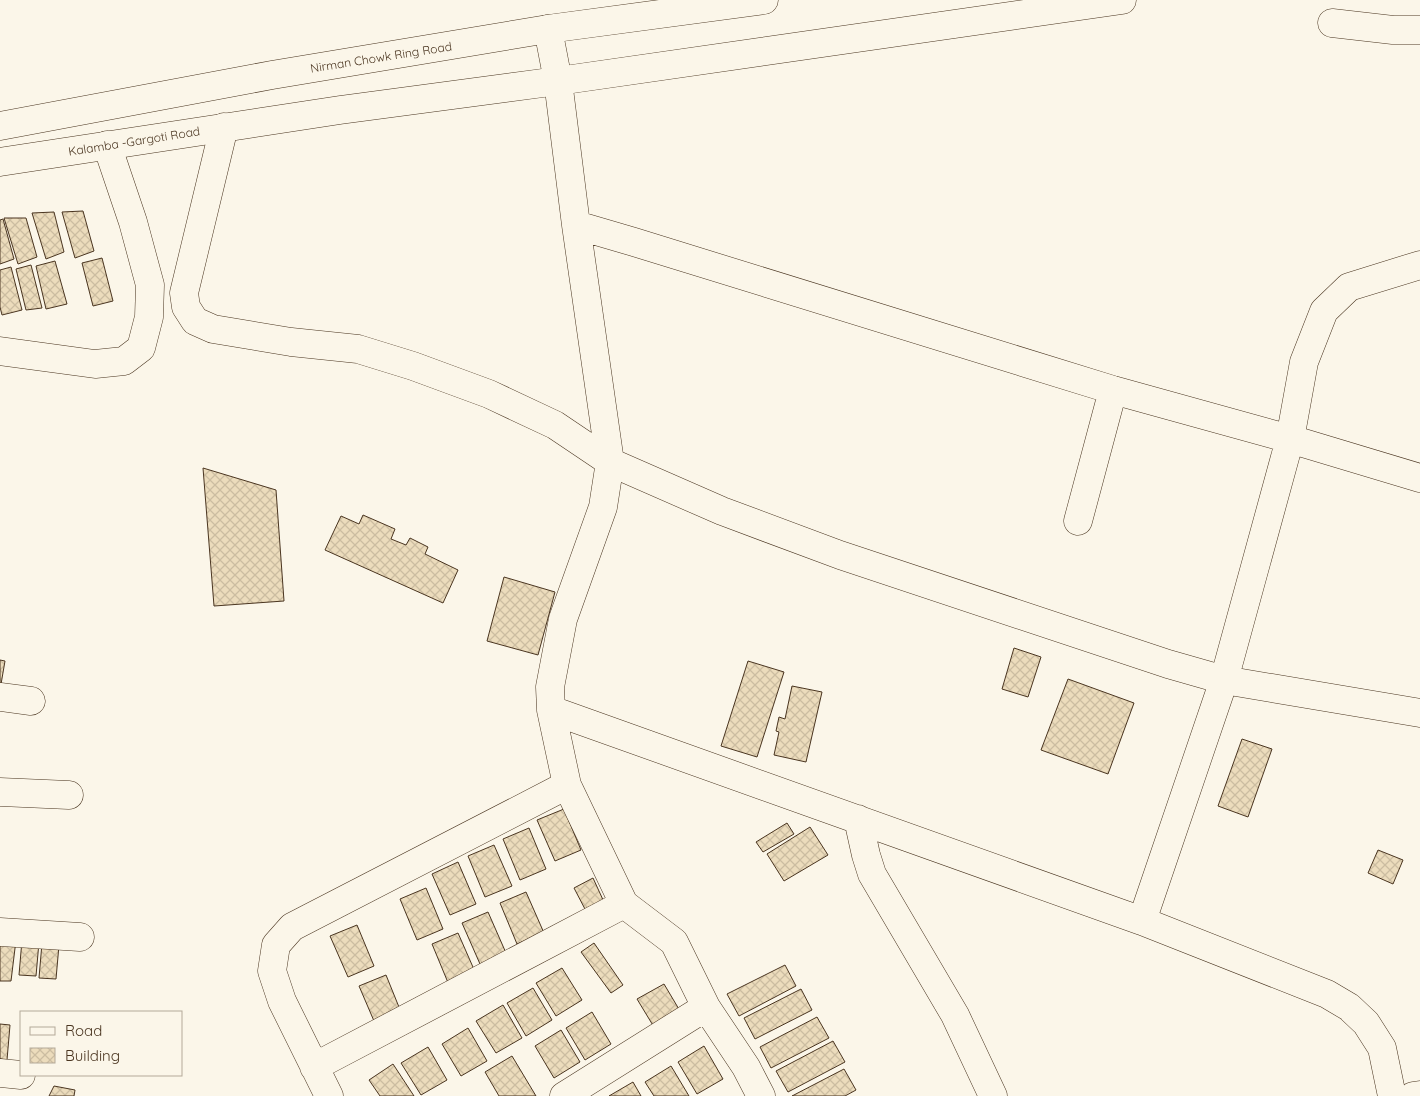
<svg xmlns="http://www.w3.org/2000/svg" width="1420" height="1096" viewBox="0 0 1420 1096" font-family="Quicksand,sans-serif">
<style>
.building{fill:url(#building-cross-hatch);stroke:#4a3520}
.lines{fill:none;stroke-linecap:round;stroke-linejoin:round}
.minor-casing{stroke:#4a3520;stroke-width:29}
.major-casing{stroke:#4a3520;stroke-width:29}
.minor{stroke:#fbf6e9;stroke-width:28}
.major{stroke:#fbf6e9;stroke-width:28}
.labels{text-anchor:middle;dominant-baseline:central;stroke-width:4;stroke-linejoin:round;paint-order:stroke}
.street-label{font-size:12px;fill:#4a3520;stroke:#fbf6e9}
</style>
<defs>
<pattern id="building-cross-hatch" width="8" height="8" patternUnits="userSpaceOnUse" patternTransform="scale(1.25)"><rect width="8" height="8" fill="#ecdcbc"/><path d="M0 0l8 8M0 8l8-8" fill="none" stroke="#ccbda1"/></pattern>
</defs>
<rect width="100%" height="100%" fill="#fbf6e9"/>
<path class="building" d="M83 211 94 251 75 258 62 212Z
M54 212 64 252 46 259 32 213Z
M4 218H26L37 257 18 264Z
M3 219 14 259 0 264V220Z
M102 258 113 301 93 306 82 263Z
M55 261 67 304 46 309 36 266Z
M31 265 42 308 26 310 16 269Z
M11 267 22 310 2 315 0 307V270Z
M203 468 276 490 284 601 214 606Z
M363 515 395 529 391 539 406 545 410 538 428 547 425 554 458 570 443 603 325 550 341 516 359 524Z
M504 577 555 592 538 655 487 641Z
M1014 648 1041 657 1028 697 1002 689Z
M0 660 5 661 0 690Z
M748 661 784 672 757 757 721 746Z
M1068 679 1134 703 1108 774 1041 750Z
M792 686 822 692 806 762 774 755 779 732 776 731 779 717 785 719Z
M1242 739 1272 749 1248 817 1218 806Z
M564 809 581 850 555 861 537 820Z
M787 823 794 834 763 852 756 842Z
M810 827 828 855 784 881 767 854Z
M529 828 546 869 520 880 503 839Z
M494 845 512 886 485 897 468 856Z
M1378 850 1403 860 1393 884 1368 873Z
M458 862 476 904 450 915 432 874Z
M593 878 604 902 586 911 574 888Z
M426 888 443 929 417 940 400 899Z
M526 892 544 933 517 944 500 903Z
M488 912 506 953 480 964 462 923Z
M357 925 374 966 348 977 330 936Z
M458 933 476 974 449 985 432 944Z
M16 940 11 981H0V941Z
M22 940 39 942 36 976 19 975Z
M42 943 59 945 56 979 39 978Z
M594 943 623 985 611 993 581 952Z
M785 965 796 986 739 1016 727 994Z
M562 968 582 1000 556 1016 536 983Z
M386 975 403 1017 377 1028 359 986Z
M664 984 683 1016 657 1032 637 999Z
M533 988 552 1020 526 1036 507 1003Z
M801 989 812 1010 755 1039 744 1018Z
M503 1005 522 1038 496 1053 476 1021Z
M592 1012 611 1044 585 1060 566 1028Z
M817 1017 829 1038 771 1068 760 1047Z
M0 1024 10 1025 7 1060 0 1059Z
M468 1028 487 1061 461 1076 442 1044Z
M561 1030 580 1062 554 1078 535 1046Z
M833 1041 845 1062 788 1092 776 1071Z
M704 1046 723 1079 697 1094 678 1062Z
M428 1047 447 1080 421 1095 401 1063Z
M512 1056 536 1096H499L485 1072Z
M393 1064 414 1096H380L369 1080Z
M671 1066 689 1096H654L645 1082Z
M844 1069 856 1090 845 1096H792Z
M633 1082 641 1096H609Z
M54 1086 75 1090 74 1096H49Z"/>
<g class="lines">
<defs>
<path id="minor" d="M1332 23 1393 30H1420
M548 29 558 81 576 225 634 242 1113 390 1290 439 1224 680 1142 921
M224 127 184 293 186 307 195 321 213 329 291 342 358 349 413 366 489 394 555 425 610 462 722 511 840 555 1168 664 1224 680 1420 713
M576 225 610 462 603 507 563 619 550 687 551 710 567 785 624 904 674 942 706 1007 746 1067 761 1096
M1420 265 1349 287 1324 311 1304 362 1290 439 1420 478
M0 351 95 364 124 361 141 348 149 317 150 285 133 222 107 145
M1078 521 1113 390
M0 697 31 701
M551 710 1142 921 1327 994 1349 1007 1366 1023 1382 1048 1392 1096
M0 792 69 795
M858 819 866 855 872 874 955 1015 993 1096
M0 932 80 937
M314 1067 624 904
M0 1073 21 1075
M329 1096 282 1001 272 971 276 945 292 927 567 785
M564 1096 706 1007
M1413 1096 1420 1095"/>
<path id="major" d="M0 126 272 75 548 29 764 0
M0 162 340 110 558 81 1122 0"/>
</defs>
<use href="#minor" class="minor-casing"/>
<use href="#major" class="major-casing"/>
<use href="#minor" class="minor"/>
<use href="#major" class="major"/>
</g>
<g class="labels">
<g class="street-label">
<text transform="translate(381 57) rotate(-9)">Nirman Chowk Ring Road</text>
<text transform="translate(134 141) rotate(-9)">Kalamba -Gargoti Road</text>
</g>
</g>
<rect x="20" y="1011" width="162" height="65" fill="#fbf6e9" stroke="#b4a999"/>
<rect x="30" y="1027" width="25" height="8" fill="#fbf6e9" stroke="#b4a999"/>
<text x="65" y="1036" font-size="15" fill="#4a3520">Road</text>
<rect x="30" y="1048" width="25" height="15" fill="url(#building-cross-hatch)" stroke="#b4a999"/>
<text x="65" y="1061" font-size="15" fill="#4a3520">Building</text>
</svg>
